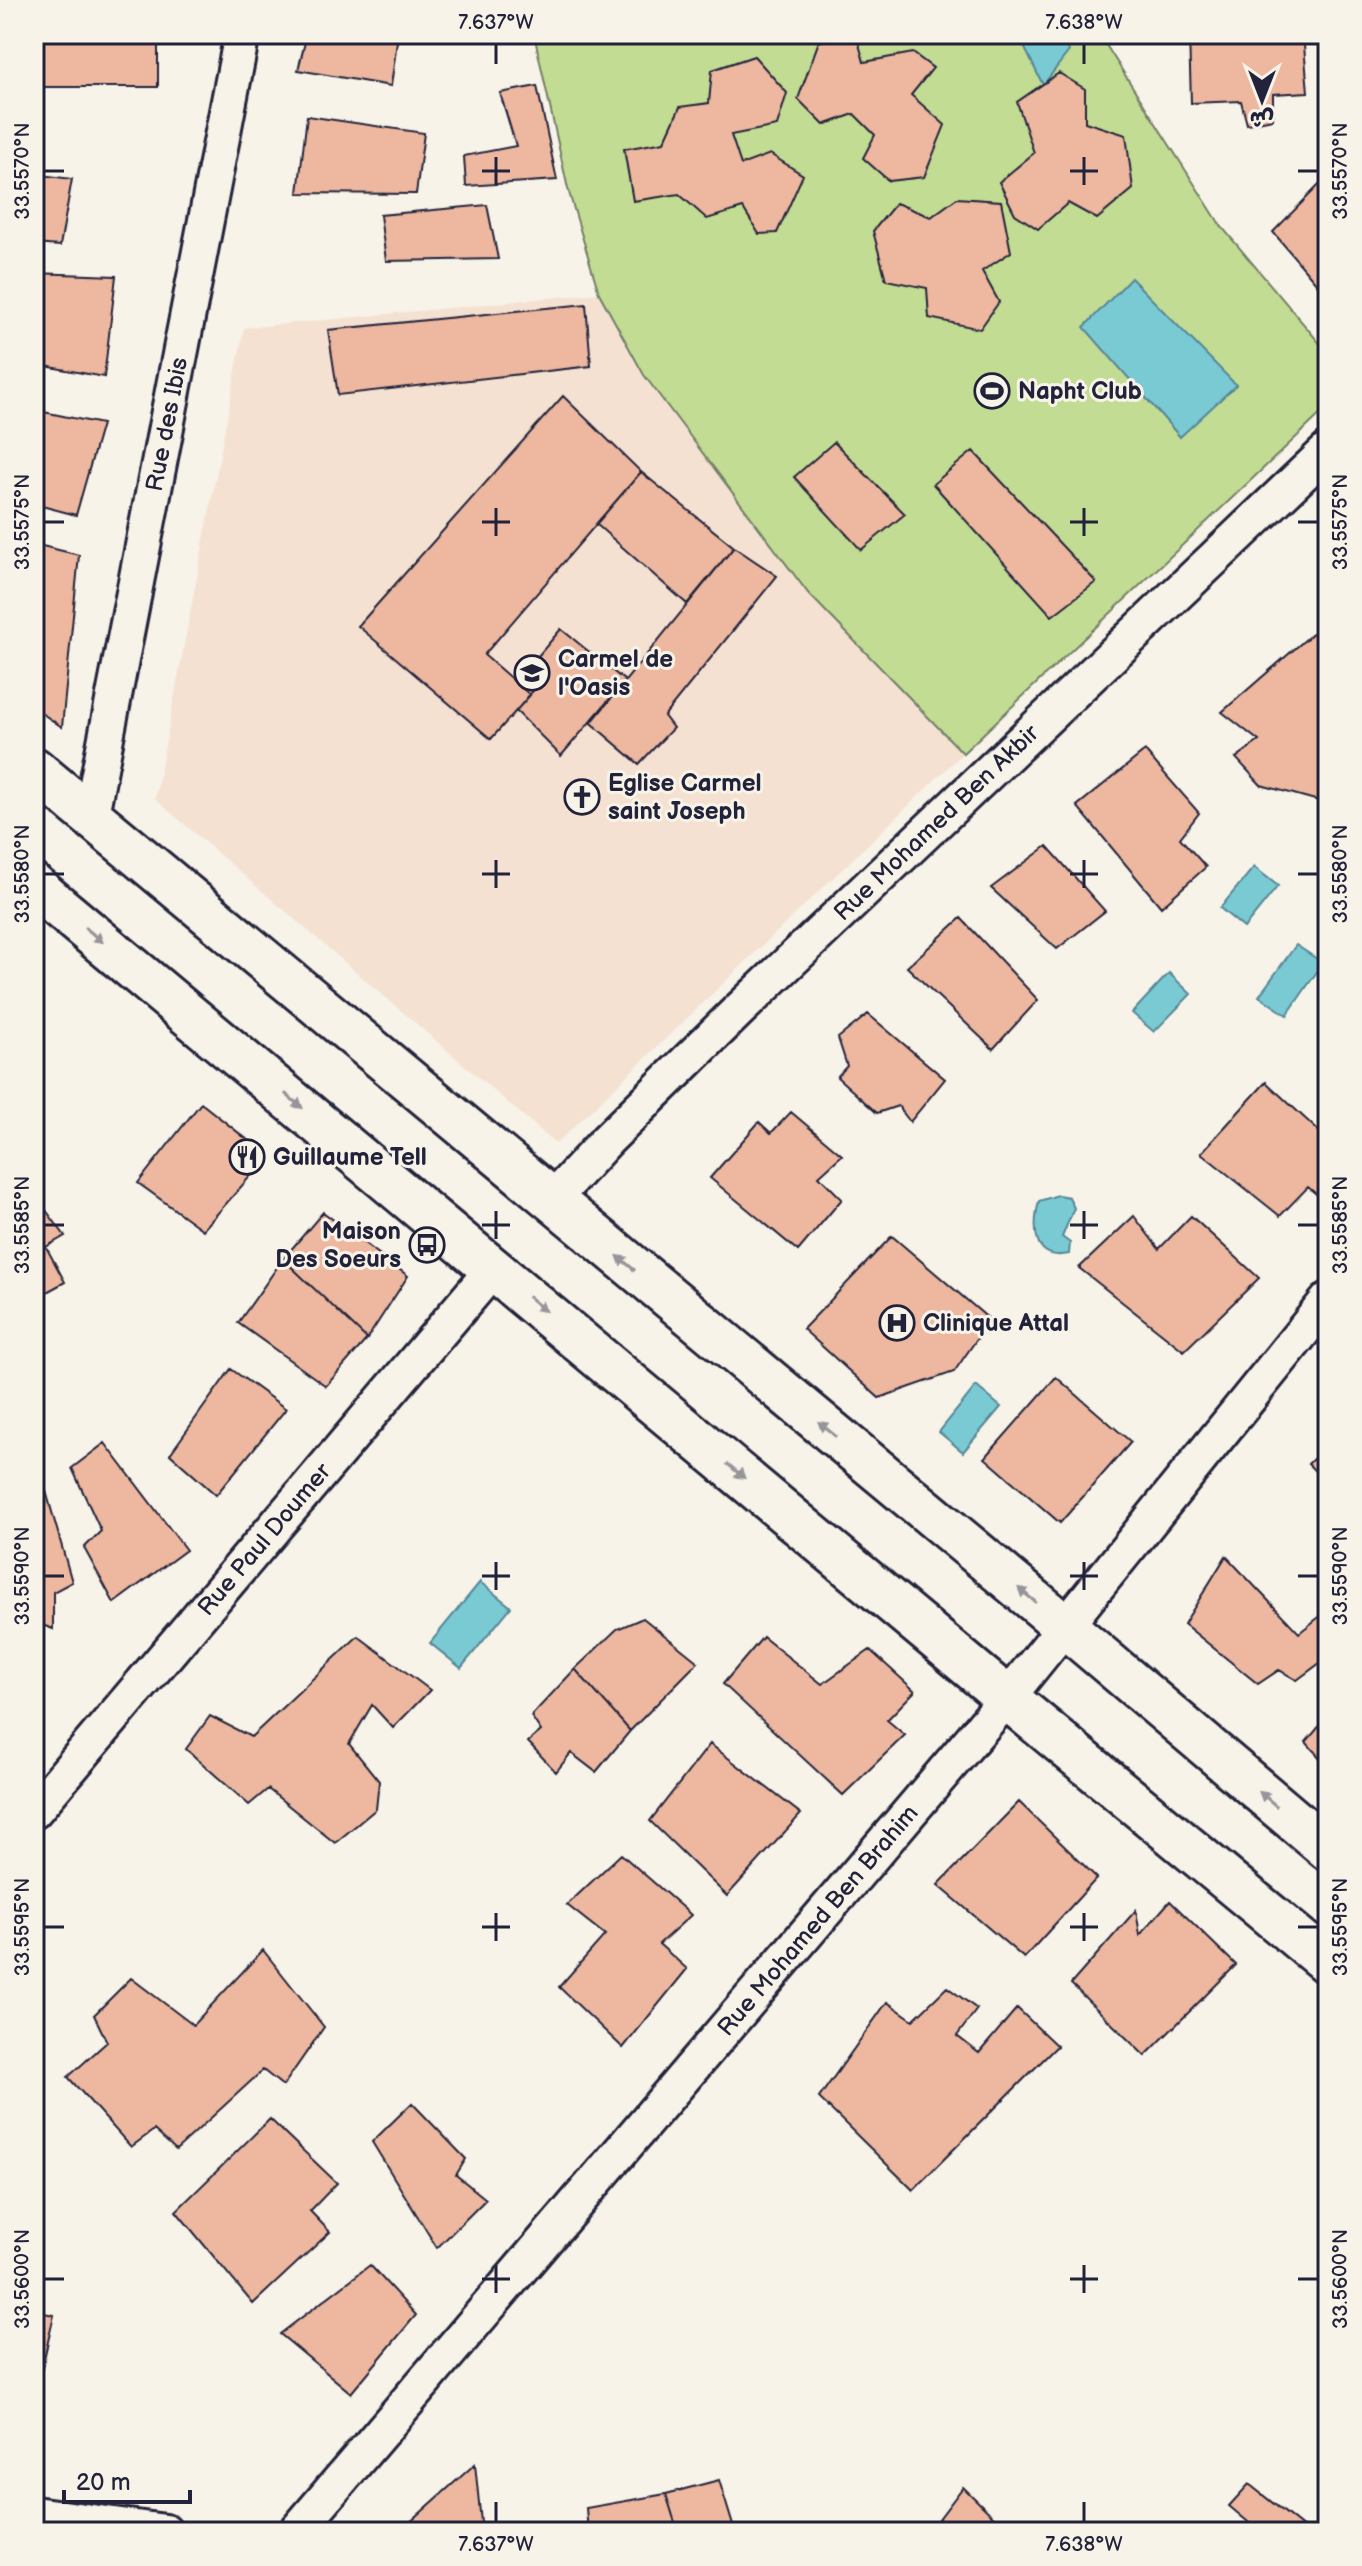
<svg xmlns="http://www.w3.org/2000/svg" width="1362" height="2566" viewBox="0 0 1362 2566" font-family="'Balsamiq Sans','Playpen Sans Arabic',sans-serif">
<style>
.built{fill:#f4e1d2}
.green{fill:#c3dc93;stroke:#727f67;stroke-width:2}
.water{fill:#7acad4;stroke:#578797;stroke-width:2}
.building{fill:#edb89f;stroke:#22223b;stroke-width:2}
.lines{fill:none;stroke-linecap:round;stroke-linejoin:round}
.minor-casing{stroke:#22223b;stroke-width:40}
.tertiary-casing{stroke:#22223b;stroke-width:48}
.minor{stroke:#f7f3e8;stroke-width:34}
.tertiary{stroke:#f7f3e8;stroke-width:42}
.oneway{fill:#97959a}
.ticks{fill:none;stroke:#22223b;stroke-width:3}
.labels{text-anchor:middle;dominant-baseline:central;stroke-width:6;stroke-linejoin:round;paint-order:stroke}
.poi-label{font-size:24px;font-weight:bold;fill:#22223b;stroke:#f7f3e8;text-anchor:start}
.street-label{font-size:24px;fill:#22223b;stroke:#f7f3e8}
.neatline{fill:none;stroke:#22223b;stroke-width:3}
.ticks-label{font-size:20px;text-anchor:middle;fill:#22223b}
</style>
<rect width="100%" height="100%" fill="#f7f3e8"/>
<filter id="ink" filterUnits="userSpaceOnUse"><feTurbulence type="fractalNoise" baseFrequency=".0125" numOctaves="2"/><feDisplacementMap in="SourceGraphic" scale="16" xChannelSelector="R" yChannelSelector="G"/><feConvolveMatrix kernelMatrix="1 2 1 2 8 2 1 2 1" color-interpolation-filters="sRGB"/></filter>
<g filter="url(#ink)">
<path class="built" d="M599 293 644 375 808 593 963 753 556 1144 155 799 244 328Z"/>
<path class="green" d="M534 34H1099L1221 226 1328 353V407L963 753 808 593 644 375 599 293 568 189Z"/>
<path class="water" d="M1018 34H1062L1069 51 1043 85Z
M1131 278 1236 385 1180 437 1084 327Z
M1254 867 1278 886 1244 928 1220 908Z
M1296 945 1323 963 1287 1015 1259 996Z
M1169 973 1191 994 1154 1032 1132 1013Z
M1058 1195 1069 1197 1074 1208 1062 1237 1070 1243 1069 1254C1031 1262 1033 1225 1039 1201Z
M976 1386 1001 1407 963 1452 939 1432Z
M480 1582 511 1607 461 1668 430 1643Z"/>
<path class="building" d="M34 34H158V87H34Z
M307 34H398L391 86 298 70Z
M1189 34H1303L1308 92 1273 94V119L1247 124 1241 101 1191 103Z
M857 37 864 62 913 53 933 68 911 95 945 125 924 177 889 181 863 158 875 135 854 114 824 125 798 99 819 41Z
M754 56 787 93 777 126 731 135 741 165 770 154 803 175 777 233 759 234 743 208 707 219 679 194 633 201 624 149 664 142 680 107 709 103 712 70Z
M1059 73 1085 89V122L1126 135 1133 189 1097 219 1068 203 1038 229 1015 214 999 182 1034 153 1017 102Z
M537 86 557 180 466 186 464 156 516 146 500 93Z
M307 116 424 133 416 194 298 193Z
M34 174 72 179 60 246 34 244Z
M1328 176V291L1322 290 1273 232Z
M957 198 1001 201 1011 252 982 271 999 302 980 329 929 318 927 288 886 280 873 231 896 203 931 217Z
M487 205 498 259 386 261 380 215Z
M34 273 116 276 104 377 34 364Z
M586 304 591 366 338 395 328 330Z
M563 396 641 472 484 655 530 695 491 739 358 626Z
M34 410 102 424 76 515 34 504Z
M834 442 905 514 861 550 794 477Z
M973 451 1096 582 1052 616 933 484Z
M641 472 734 547 687 604 596 524Z
M34 544 79 555 62 727 34 708Z
M734 547 777 576 664 716 673 728 639 764 591 723Z
M1322 625 1328 630V796L1326 803 1261 785 1236 758 1259 741 1222 712Z
M561 629 625 681 561 756 516 711 541 681 526 670Z
M1145 751 1199 813 1180 838 1206 867 1161 907 1077 806Z
M1047 846 1105 911 1057 949 991 888Z
M961 918 1038 1000 993 1049 907 967Z
M868 1014 945 1079 910 1122 898 1106 877 1113 837 1077 847 1066 838 1038Z
M1266 1082 1328 1140V1191L1322 1199 1308 1187 1280 1216 1201 1153Z
M201 1103 268 1156 203 1230 138 1183Z
M791 1112 842 1155 819 1176 842 1199 798 1251 710 1178 759 1122 771 1133Z
M34 1194 65 1236 46 1247 65 1282 34 1299Z
M323 1212 408 1276 367 1339 283 1259Z
M1134 1216 1159 1249 1191 1216 1259 1278 1184 1351 1079 1268Z
M892 1236 990 1320 954 1372 879 1398 803 1329Z
M283 1259 367 1339 326 1386 238 1323Z
M231 1369 286 1409 216 1495 170 1454Z
M1056 1377 1131 1442 1060 1523 985 1458Z
M105 1443 186 1550 114 1603 84 1548 101 1531 72 1468Z
M1328 1444V1484L1308 1464Z
M34 1449 72 1582 53 1592V1629L34 1622Z
M1226 1556 1299 1633 1328 1610V1657L1297 1680 1279 1670 1258 1684 1184 1624Z
M643 1618 698 1662 630 1731 575 1669 617 1629Z
M358 1636 430 1690 393 1728 372 1705 349 1744 379 1781 376 1809 335 1843 268 1789 249 1805 186 1749 210 1716 251 1737Z
M763 1637 822 1684 870 1650 915 1691 887 1720 905 1735 843 1795 723 1684Z
M575 1669 630 1731 596 1772 571 1753 556 1772 528 1742 541 1731 531 1716Z
M1328 1716V1767L1306 1742Z
M710 1744 801 1814 727 1896 650 1821Z
M1019 1802 1097 1878 1024 1958 938 1885Z
M621 1854 691 1915 659 1944 687 1969 623 2048 559 1987 605 1935 567 1905Z
M1170 1901 1236 1965 1145 2056 1071 1984 1136 1910 1140 1935Z
M263 1950 324 2027 283 2086 263 2070 176 2150 154 2130 131 2147 68 2077 107 2042 94 2015 131 1978 193 2025Z
M947 1987 977 2009 957 2036 979 2053 1017 2008 1057 2046 913 2190 819 2098 887 2002 913 2020Z
M412 2103 466 2159 456 2175 486 2199 437 2248 372 2142Z
M270 2119 337 2183 310 2211 330 2232 253 2304 176 2211Z
M370 2265 416 2315 351 2393 280 2334Z
M34 2311 54 2315 34 2403Z
M475 2464 482 2532H412L407 2525Z
M719 2480 735 2532H678L666 2494Z
M1249 2484 1309 2532H1260L1229 2506Z
M963 2487 1009 2532H929Z
M666 2494 678 2532H588L586 2508Z"/>
<g class="lines">
<defs>
<g id="minor">
<path id="s1" d="M91 815 242 34"/>
<path id="s2" d="M551 1201 607 1140 738 1011 1328 450"/>
<path id="s3" d="M34 1811 494 1268"/>
<path d="M34 2514 165 2532"/>
<path id="s4" d="M296 2532 1007 1698 1328 1300"/>
</g>
<path id="tertiary" d="M34 769 1066 1627 1328 1849
M34 886 1007 1698 1328 1963"/>
</defs>
<use href="#minor" class="minor-casing"/>
<use href="#tertiary" class="tertiary-casing"/>
<use href="#minor" class="minor"/>
<use href="#tertiary" class="tertiary"/>
</g>
<defs><path id="oneway-solid" d="M-6-.8H1V-3.2L6.5 0L1 3.2V.8H-6Z" transform="scale(2)"/></defs>
<g class="oneway">
<use href="#oneway-solid" transform="translate(94 935) rotate(40)"/>
<use href="#oneway-solid" transform="translate(294 1101) rotate(40)"/>
<use href="#oneway-solid" transform="translate(626 1263) rotate(-140)"/>
<use href="#oneway-solid" transform="translate(537 1304) rotate(40)"/>
<use href="#oneway-solid" transform="translate(827 1429) rotate(-140)"/>
<use href="#oneway-solid" transform="translate(736 1471) rotate(40)"/>
<use href="#oneway-solid" transform="translate(1027 1595) rotate(-140)"/>
<use href="#oneway-solid" transform="translate(1268 1799) rotate(-140)"/>
</g>
</g>
<path class="ticks" d="M496 44V64M1084 44V64M496 157V185M1084 157V185M44 171H64M482 171H510M1070 171H1098M1298 171H1318M496 508V536M1084 508V536M44 522H64M482 522H510M1070 522H1098M1298 522H1318M496 860V888M1084 860V888M44 874H64M482 874H510M1070 874H1098M1298 874H1318M496 1211V1239M1084 1211V1239M44 1225H64M482 1225H510M1070 1225H1098M1298 1225H1318M496 1562V1590M1084 1562V1590M44 1576H64M482 1576H510M1070 1576H1098M1298 1576H1318M496 1913V1941M1084 1913V1941M44 1927H64M482 1927H510M1070 1927H1098M1298 1927H1318M496 2265V2293M1084 2265V2293M44 2279H64M482 2279H510M1070 2279H1098M1298 2279H1318M496 2502V2522M1084 2502V2522"/>
<defs>
<symbol id="stadium-ring" viewBox="-11 -11 22 22"><circle r="9.5" fill="#f7f3e8" stroke="#22223b" stroke-width="1.5"/><path d="M0-5a6.5 5 0 1 0 0 10a6.5 5 0 1 0 0-10ZM-3.5-1.8h7v3.6h-7Z" fill="#22223b"/></symbol>
<symbol id="school-ring" viewBox="-11 -11 22 22"><circle r="9.5" fill="#f7f3e8" stroke="#22223b" stroke-width="1.5"/><path d="M0-5L7-2L0 1L-7-2ZM-4 1L0 2.5L4 1V4Q0 6-4 4Z" fill="#22223b"/></symbol>
<symbol id="church-ring" viewBox="-11 -11 22 22"><circle r="9.5" fill="#f7f3e8" stroke="#22223b" stroke-width="1.5"/><path d="M-1.2-6h2.4v3.5h3.3v2.4h-3.3V6h-2.4V-.1h-3.3v-2.4h3.3Z" fill="#22223b"/></symbol>
<symbol id="restaurant-ring" viewBox="-11 -11 22 22"><circle r="9.5" fill="#f7f3e8" stroke="#22223b" stroke-width="1.5"/><path d="M-5-6h1v4h1v-4h1v4h1v-4h1v5L-1.5 .5V6h-2V.5L-5-1ZM5-6V6H3V1.5H1.5Q1.5-4 5-6Z" fill="#22223b"/></symbol>
<symbol id="bus-ring" viewBox="-11 -11 22 22"><circle r="9.5" fill="#f7f3e8" stroke="#22223b" stroke-width="1.5"/><path d="M-5-6H5V4H4V6H2V4H-2V6H-4V4H-5ZM-3.5-4V0h7V-4ZM-3.5 1.2v1.5H-2V1.2ZM2 1.2v1.5H3.5V1.2Z" fill="#22223b"/></symbol>
<symbol id="hospital-ring" viewBox="-11 -11 22 22"><circle r="9.5" fill="#f7f3e8" stroke="#22223b" stroke-width="1.5"/><path d="M-5-5h3v3.5h4V-5h3V5h-3V1.5h-4V5h-3Z" fill="#22223b"/></symbol>
</defs>
<g fill-rule="evenodd">
<use href="#stadium-ring" x="972" y="371" width="40" height="40"/>
<use href="#school-ring" x="512" y="653" width="40" height="40"/>
<use href="#church-ring" x="562" y="777" width="40" height="40"/>
<use href="#restaurant-ring" x="227" y="1137" width="40" height="40"/>
<use href="#bus-ring" x="407" y="1225" width="40" height="40"/>
<use href="#hospital-ring" x="877" y="1303" width="40" height="40"/>
</g>
<g class="labels">
<g class="poi-label">
<text x="1018" y="391">Napht Club</text>
<text x="558" y="659">Carmel de<tspan x="558" dy="28">l'Oasis</tspan></text>
<text x="608" y="783">Eglise Carmel<tspan x="608" dy="28">saint Joseph</tspan></text>
<text x="273" y="1157">Guillaume Tell</text>
<text x="401" y="1231" text-anchor="end">Maison<tspan x="401" dy="28">Des Soeurs</tspan></text>
<text x="923" y="1323">Clinique Attal</text>
</g>
<g class="street-label">
<text stroke="none"><textPath href="#s1" startOffset="398">Rue des Ibis</textPath></text>
<text stroke="none"><textPath href="#s2" startOffset="540">Rue Mohamed Ben Akbir</textPath></text>
<text stroke="none"><textPath href="#s3" startOffset="356">Rue Paul Doumer</textPath></text>
<text stroke="none"><textPath href="#s4" startOffset="804">Rue Mohamed Ben Brahim</textPath></text>
</g>
</g>
<rect width="1362" height="2566" fill="none" stroke="#f7f3e8" stroke-width="88"/>
<g transform="translate(1262 100) rotate(180)" stroke="#f7f3e8" stroke-width="6" paint-order="stroke">
<path d="M0-6L14 30L0 20L-14 30Z" fill="#22223b"/>
<text y="-12" font-size="22" font-weight="bold" text-anchor="middle" fill="#22223b">ش</text>
</g>
<path d="M64 2490v12h126v-12" fill="none" stroke="#22223b" stroke-width="4"/>
<text x="76" y="2490" font-size="24" fill="#22223b" stroke="#f7f3e8" stroke-width="6" paint-order="stroke">20 m</text>
<rect x="44" y="44" width="1274" height="2478" class="neatline"/>
<g class="ticks-label">
<text x="496" y="29">7.637°W</text>
<text x="1084" y="29">7.638°W</text>
<text transform="translate(1340 171) rotate(-90)" y="7">33.5570°N</text>
<text transform="translate(22 171) rotate(-90)" y="7">33.5570°N</text>
<text transform="translate(1340 522) rotate(-90)" y="7">33.5575°N</text>
<text transform="translate(22 522) rotate(-90)" y="7">33.5575°N</text>
<text transform="translate(1340 874) rotate(-90)" y="7">33.5580°N</text>
<text transform="translate(22 874) rotate(-90)" y="7">33.5580°N</text>
<text transform="translate(1340 1225) rotate(-90)" y="7">33.5585°N</text>
<text transform="translate(22 1225) rotate(-90)" y="7">33.5585°N</text>
<text transform="translate(22 1576) rotate(-90)" y="7">33.5590°N</text>
<text transform="translate(1340 1576) rotate(-90)" y="7">33.5590°N</text>
<text transform="translate(22 1927) rotate(-90)" y="7">33.5595°N</text>
<text transform="translate(1340 1927) rotate(-90)" y="7">33.5595°N</text>
<text transform="translate(1340 2279) rotate(-90)" y="7">33.5600°N</text>
<text transform="translate(22 2279) rotate(-90)" y="7">33.5600°N</text>
<text x="496" y="2551">7.637°W</text>
<text x="1084" y="2551">7.638°W</text>
</g>
</svg>
